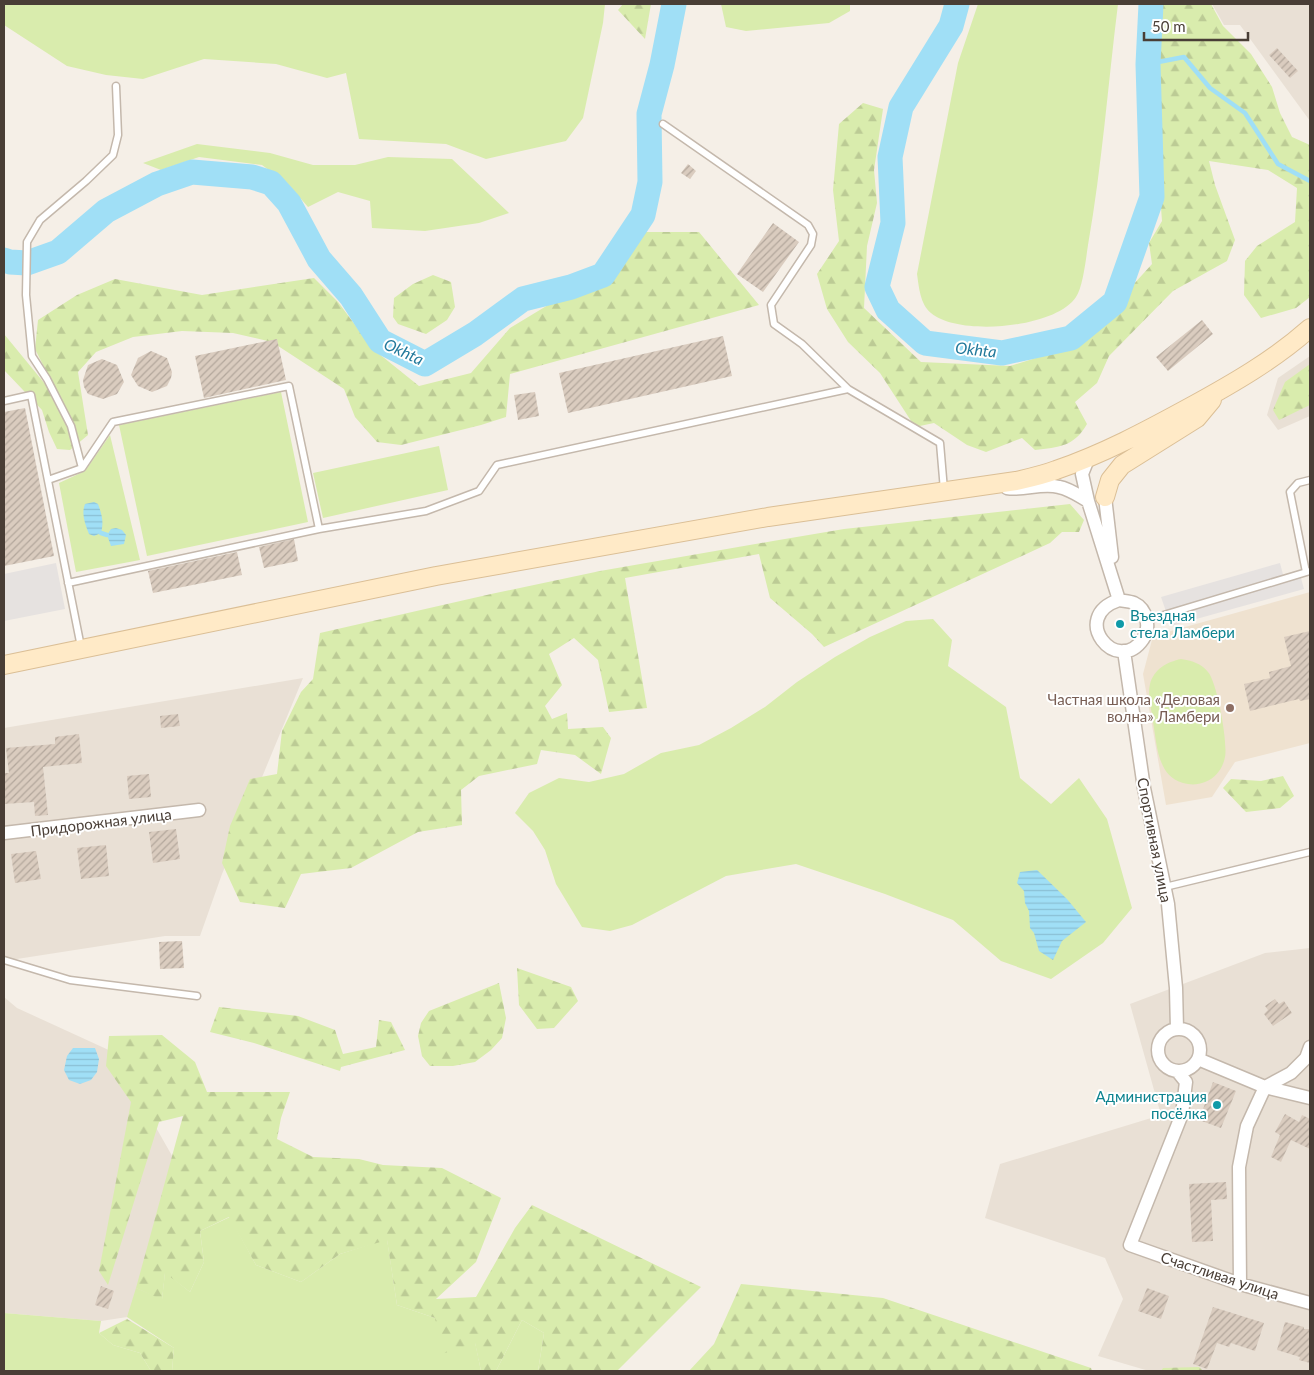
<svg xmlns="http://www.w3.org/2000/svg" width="1314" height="1375" viewBox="0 0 1314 1375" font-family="Lato,sans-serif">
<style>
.residential{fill:#e9e0d5}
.education{fill:#efe2d0}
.grass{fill:#d9ecad}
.forest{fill:url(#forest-firs)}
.parking{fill:#e6e2e0}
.water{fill:url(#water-rules)}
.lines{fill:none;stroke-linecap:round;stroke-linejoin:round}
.stream{stroke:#a0dff6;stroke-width:4.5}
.river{stroke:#a0dff6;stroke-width:25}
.building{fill:url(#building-hatch)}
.service-casing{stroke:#c4b8ac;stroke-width:9}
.minor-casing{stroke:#c4b8ac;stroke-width:15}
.secondary-casing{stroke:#dbbf96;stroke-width:20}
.service{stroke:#fff;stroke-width:6}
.minor{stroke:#fff;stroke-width:12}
.secondary{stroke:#ffeac7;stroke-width:18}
.culture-dot{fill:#0f9aa8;stroke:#fff;stroke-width:2}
.education-dot{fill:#8d6e63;stroke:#fff;stroke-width:2}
.labels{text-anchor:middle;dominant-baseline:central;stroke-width:4;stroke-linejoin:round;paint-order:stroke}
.culture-label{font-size:15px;fill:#0d838f;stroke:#fff;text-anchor:start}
.education-label{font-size:15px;fill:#785e54;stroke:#fff;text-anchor:end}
.street-label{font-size:15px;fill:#493e36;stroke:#fff}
.water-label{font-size:16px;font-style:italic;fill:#22799b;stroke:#fff}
</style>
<defs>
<pattern id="forest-firs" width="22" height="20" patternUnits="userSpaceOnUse" patternTransform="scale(1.25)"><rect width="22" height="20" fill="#d9ecad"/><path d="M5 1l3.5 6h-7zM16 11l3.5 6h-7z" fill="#bccb95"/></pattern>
<pattern id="water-rules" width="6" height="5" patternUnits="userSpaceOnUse" patternTransform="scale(1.25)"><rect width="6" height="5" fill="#a0dff6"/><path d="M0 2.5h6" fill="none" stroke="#8bc0d4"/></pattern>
<pattern id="building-hatch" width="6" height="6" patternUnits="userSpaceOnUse" patternTransform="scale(1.25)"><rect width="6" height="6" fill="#daccbf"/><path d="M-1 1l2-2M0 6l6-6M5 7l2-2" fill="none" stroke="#b3a79c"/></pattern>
</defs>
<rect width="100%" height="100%" fill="#f5efe7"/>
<path class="residential" d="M1212 4H1310V121L1240 25H1224Z
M1310 356V416L1278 430 1267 415 1278 378Z
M303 678 222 874 200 936H165L4 961V728Z
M1310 948V1371H1149L1098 1356 1123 1299 1105 1258 985 1218 1000 1164 1161 1115 1130 1004 1265 953Z
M4 997 17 1008 113 1052 175 1161 147 1314 101 1321 4 1313Z"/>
<path class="education" d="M1310 592V743L1235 762 1212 797 1166 805 1143 674 1153 636Z"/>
<path class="grass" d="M4 4H605L603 23 583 118 566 141 486 159 446 144 359 139 346 73 327 78 276 64 204 59 143 79 106 75 67 66 4 25Z
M721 4H850V11L829 23 746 31 726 27Z
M978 4H1118C1108 84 1102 166 1088 245 1086 258 1083 287 1076 297 1056 328 959 337 931 313 920 304 919 287 917 274L958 63Z
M197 144 270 153 313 165H355L388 157 452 159 509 213 479 223 425 231 372 228 370 201 338 192 308 207 289 185 262 165 199 157 161 170 143 163Z
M281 392 308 522 147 556 119 425Z
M110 435 140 560 76 572 59 483 85 471Z
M439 446 448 490 323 518 313 473Z
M933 619 952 640 948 666 1006 707 1020 778 1051 804 1079 778 1107 819 1132 908 1103 943 1051 979 1001 961 953 920 885 894 796 864 726 876 632 925 610 931 582 927 556 884 545 850 533 831 515 813 529 793 559 778 589 782 624 774 661 753 699 745 731 728 765 707 797 682 835 657 870 637 906 621Z
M1181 659C1192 661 1201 663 1208 672 1217 682 1228 742 1225 757 1223 768 1216 778 1205 782 1198 785 1190 785 1183 783 1157 776 1157 744 1153 722 1152 710 1147 696 1150 684 1154 669 1167 662 1181 659Z
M230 1217 256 1265 301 1282 340 1254 387 1239 397 1305 435 1318 475 1342 481 1371H172L174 1348 127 1317 136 1288 162 1299 165 1272 190 1292 204 1262 200 1231Z
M4 1313 101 1321 99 1333 113 1345 140 1353 151 1371H4Z
M522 1320 544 1333 538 1371H496Z"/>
<path class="forest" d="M623 4H651L645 39 618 10Z
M1155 4H1211L1223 26 1251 54 1272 87 1280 113 1292 137 1310 145V297L1296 308 1261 318 1244 295 1245 261 1257 246 1295 222 1297 188 1268 170 1209 161 1215 185 1235 240 1227 261 1173 291 1109 356 1097 383 1075 402 1087 424C1074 447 1059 447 1035 450L1022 438 986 452 967 445 934 423 915 427 880 373 848 342 827 309 817 274 839 241 833 190 839 124 863 103 883 109 874 170 877 203 867 246 864 308 921 362 1010 366 1074 346 1114 313 1133 285 1152 264 1149 243 1162 221 1151 77Z
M640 232H699L759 305 510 374 506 417 481 425 401 445 377 442 355 417 344 389 272 342 233 333 182 331 133 337 96 352 78 372 88 435 70 450 57 449 49 432 42 410 4 370V334L64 407 35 349 38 320 77 295 115 279 202 295 314 278 338 302 373 349 419 386 471 373 510 328 553 302 606 282Z
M433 275 451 282 455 307 447 320 426 334 398 324 393 317 394 298 413 284Z
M1310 364V405L1279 420 1273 410 1285 382Z
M1070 504 1084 520 1079 532H1062L1050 543 824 647 812 634 770 598 759 554 625 578 647 708 609 712 598 660 574 638 549 654 562 685 545 706 552 719 567 713 568 729 603 727 611 738 601 774 575 755 541 750 537 764 479 776 461 790 462 825 418 832 351 868 301 874 285 908 240 902 222 863 230 826 250 779 277 774 282 731 301 692 313 679 320 633 491 594 600 571 773 541 844 529Z
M1283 776 1294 796 1280 808 1246 812 1223 788 1231 779 1261 781Z
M517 968 571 987 578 1001 554 1028 537 1029 519 1005Z
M499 983 506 1018 502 1038 491 1050 475 1062 453 1066H430L422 1056 418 1036 421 1023 429 1011Z
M219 1007 298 1016 335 1030 343 1054 376 1047 379 1020 391 1022 405 1050 341 1067 340 1071 254 1043 210 1032Z
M162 1035 195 1062 207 1092H290L281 1118 277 1139 313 1157 359 1159 383 1165 442 1168 501 1198 476 1262 436 1299 476 1297 515 1228 532 1205 701 1287 617 1371H538L544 1333 522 1320 496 1371H481L475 1343 442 1354 435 1318 397 1305 387 1240 340 1254 301 1282 256 1265 229 1217 200 1231 204 1262 190 1292 165 1273 162 1300 136 1288 183 1116 159 1122 108 1285 99 1271 131 1102 106 1066 109 1036Z
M741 1284 883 1298 1091 1368 1092 1371H689L714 1344Z
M127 1319 174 1348 172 1371H151L140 1353 113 1345 99 1333Z
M1199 1367 1203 1371H1161L1163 1368Z"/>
<path class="parking" d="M56 563 65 609 4 621V574Z
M1280 563 1285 582 1301 578 1304 589 1171 626 1161 597Z"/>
<path class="water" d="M94 502 98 504C102 515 104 522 101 533L94 536 89 534C85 524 81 514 85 504Z
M116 528 122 530 126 535 124 544 111 546 107 535 111 529Z
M1037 870 1067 899 1086 922 1062 941 1053 960 1039 951 1034 933 1030 928 1029 911 1025 903 1024 891 1017 883 1020 872Z
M73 1048H95L99 1059 97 1072 91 1080 80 1084 69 1080 64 1070 67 1056Z"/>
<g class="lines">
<path class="stream" d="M1148 64 1184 57 1210 88 1245 113 1278 164 1310 181
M101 533 107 535"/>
<path class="river" d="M957 4 951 26 901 107 890 157 893 223 877 287 888 310 925 343 1002 353 1071 338 1115 302 1152 197 1148 64 1151 4
M4 260 10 262 27 263 58 252 106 211 157 184 192 172 252 177 271 183 289 203 319 259 351 296 380 341 425 364 475 334 523 299 571 287 603 275 643 215 650 182 649 114 662 65 674 4"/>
</g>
<path class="building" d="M1277 48 1298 71 1290 78 1269 55Z
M688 164 696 171 690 179 681 173Z
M773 223 799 242 763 292 737 274Z
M1202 320 1213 334 1168 371 1156 357Z
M723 336 732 376 568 413 559 373Z
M277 339 286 380 204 398 195 356Z
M151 351 167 358 172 372 171 378 167 386 152 392 138 386 131 375 138 358Z
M102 359 117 365 124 382 117 394 103 399 88 394 84 387 83 380 88 365Z
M535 392 539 416 518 420 514 395Z
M25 408 54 556 4 566V412Z
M294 539 298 561 264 568 259 547Z
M237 552 242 575 153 593 148 571Z
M1310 631V699L1300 701 1299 699 1250 711 1244 684 1270 678 1269 672 1291 666 1284 637Z
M178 714 180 726 161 728 160 716Z
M79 734 82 763 43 767 48 815 35 816 34 802 4 804V773H9L6 748 55 744V737Z
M149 774 151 797 129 799 127 776Z
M176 829 180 859 153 863 149 832Z
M106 845 109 876 81 879 77 848Z
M36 851 41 879 15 883 11 854Z
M182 941 184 968 160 969 159 942Z
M1275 999 1279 1004 1284 1001 1292 1013 1273 1026 1264 1014 1268 1010 1265 1006Z
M1213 1082 1236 1091 1221 1128 1199 1120Z
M1285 1114 1299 1122 1302 1115 1310 1119V1149L1291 1140 1281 1162 1271 1157 1280 1135 1275 1132Z
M1226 1182 1227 1199 1211 1200 1213 1241 1192 1242 1189 1184Z
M101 1286 114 1291 108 1309 95 1305Z
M1147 1288 1169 1296 1161 1319 1138 1311Z
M1213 1307 1264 1323 1255 1351 1231 1343 1229 1347 1217 1343 1207 1369 1193 1364Z
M1285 1322 1304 1327V1329H1310V1363L1299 1360 1300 1357 1277 1350Z"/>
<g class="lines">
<defs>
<path id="service" d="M663 124 808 225 813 234 811 245 771 305 774 324 802 344 848 389 940 443 944 490
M4 401 31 395 81 647
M82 468 71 426 47 379 32 356 26 295 27 242 40 220 86 181 113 155 118 135 116 86
M48 480 82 468 113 422 289 386 319 529 68 583
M319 529 426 511 479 491 497 465 848 389
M1306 572 1290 492 1298 483 1310 480
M1147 620 1310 571
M1165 887 1310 852
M4 960 70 980 197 996"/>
<path id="minor" d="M1088 459 1082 474 1088 501 1119 600
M1007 488C1024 491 1042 482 1059 487 1070 489 1079 496 1088 501
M1105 497 1112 557
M1119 600C1123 601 1129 601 1134 603 1147 609 1151 628 1143 639 1117 677 1068 617 1119 600Z
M1124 651 1144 788 1168 904 1176 988 1177 1029
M4 833 199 810
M1158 1050a21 21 0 1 1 42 0a21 21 0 1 1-42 0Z
M1198 1059 1265 1087 1310 1098
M1178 1072 1186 1082 1182 1114 1130 1245 1240 1284 1310 1303
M1240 1284 1239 1167 1247 1126 1265 1087 1291 1073 1306 1058 1310 1047"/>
<path id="secondary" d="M1105 497 1110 480 1122 465 1197 418 1212 400
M4 665 436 576 768 517 1016 481C1029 478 1043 475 1056 470 1103 454 1146 431 1190 407 1232 384 1274 360 1310 328"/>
</defs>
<use href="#service" class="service-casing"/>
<use href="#minor" class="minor-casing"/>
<use href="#secondary" class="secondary-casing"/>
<use href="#service" class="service"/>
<use href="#minor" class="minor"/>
<use href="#secondary" class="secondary"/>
</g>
<g class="culture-dot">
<circle cx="1120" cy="624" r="5"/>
<circle cx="1217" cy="1105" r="5"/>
</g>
<circle class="education-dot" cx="1230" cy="708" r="5"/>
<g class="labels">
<g class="culture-label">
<text x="1130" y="615">Въездная<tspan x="1130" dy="17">стела Ламбери</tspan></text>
<text x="1207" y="1096" text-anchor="end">Администрация<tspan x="1207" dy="17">посёлка</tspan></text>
</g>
<g class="education-label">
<text x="1220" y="699">Частная школа «Деловая<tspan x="1220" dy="17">волна» Ламбери</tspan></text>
</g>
<g class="street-label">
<text transform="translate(101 822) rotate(-7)">Придорожная улица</text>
<text transform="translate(1155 840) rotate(79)">Спортивная улица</text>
<text transform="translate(1220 1275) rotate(18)">Счастливая улица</text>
</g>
<g class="water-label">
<text transform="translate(976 349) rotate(6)">Okhta</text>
<text transform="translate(404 351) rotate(25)">Okhta</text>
</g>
</g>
<rect width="1314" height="1375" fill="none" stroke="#493e36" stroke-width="10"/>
<path d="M1144 32v8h104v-8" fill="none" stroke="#493e36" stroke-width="2.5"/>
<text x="1152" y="32" font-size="15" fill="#493e36" stroke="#ffffff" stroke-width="4" paint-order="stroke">50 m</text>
</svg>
